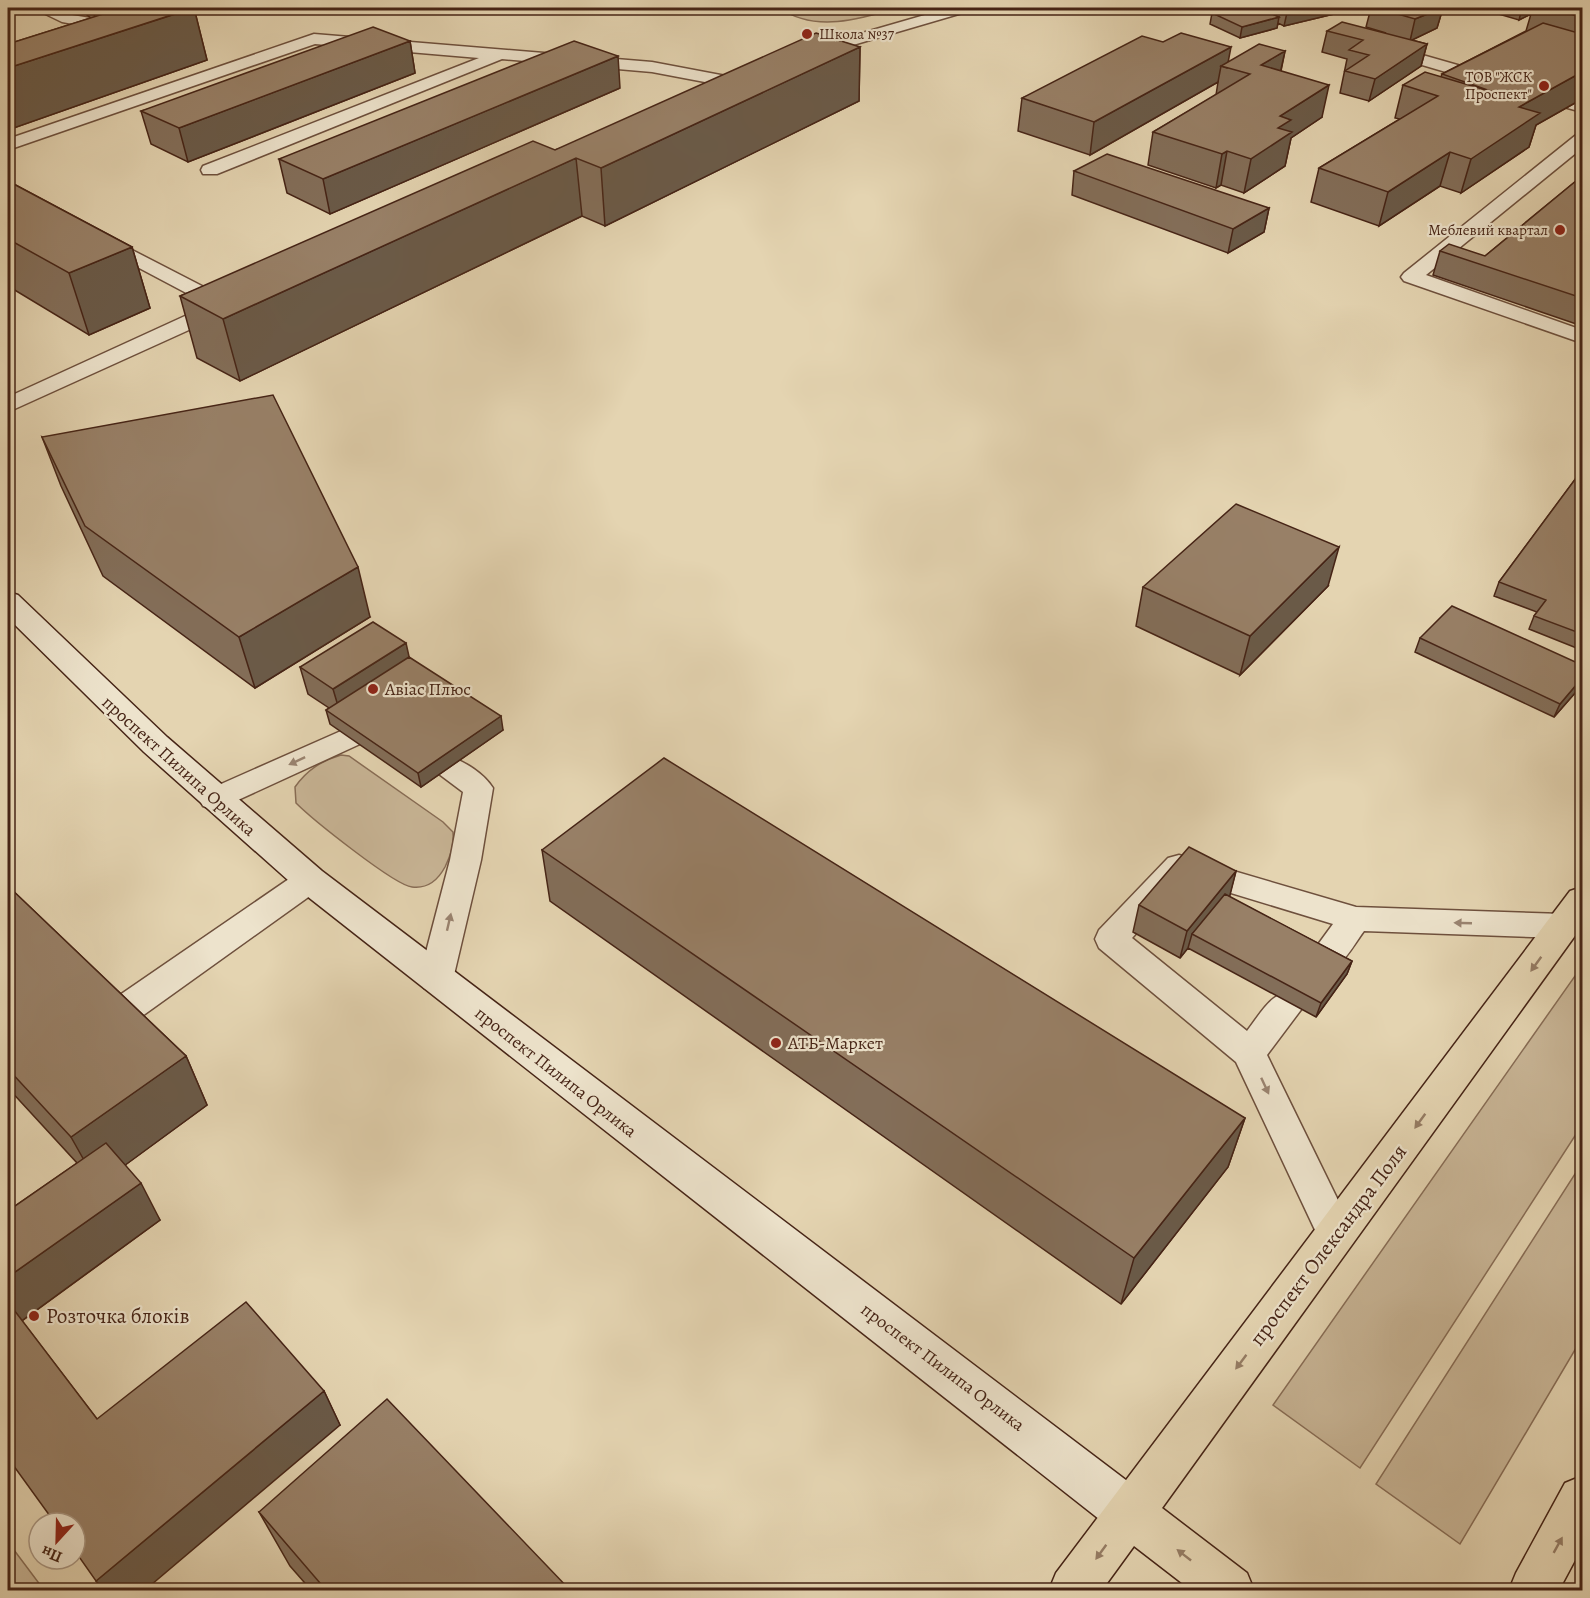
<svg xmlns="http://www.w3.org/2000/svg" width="1590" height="1598" viewBox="0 0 1590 1598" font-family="Alegreya,serif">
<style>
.green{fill:#c9b697;stroke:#886d56;stroke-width:1.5}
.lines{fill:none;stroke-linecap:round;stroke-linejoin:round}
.service-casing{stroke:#6e503d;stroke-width:3}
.secondary-casing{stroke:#462416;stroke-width:3}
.primary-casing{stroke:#462416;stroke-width:3}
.service{fill:#ede3cc;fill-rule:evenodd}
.secondary{fill:#ede3cc;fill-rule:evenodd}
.primary{fill:#e4d4b1;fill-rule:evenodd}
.wall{fill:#836e59;stroke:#462416;stroke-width:1.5}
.shaded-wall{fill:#6a5a48;stroke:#462416;stroke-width:1.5}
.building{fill:#988067;stroke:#462416;stroke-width:1.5}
.oneway{fill:#9a8471}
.oneway2{fill:#957c64}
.poi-dot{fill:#8f2418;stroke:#ede3cc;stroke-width:2}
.labels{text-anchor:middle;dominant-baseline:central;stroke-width:4.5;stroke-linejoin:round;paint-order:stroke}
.far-poi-label{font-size:15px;fill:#462416;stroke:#ede3cc;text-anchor:end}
.poi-label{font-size:18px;fill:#462416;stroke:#ede3cc;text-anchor:start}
.street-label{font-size:18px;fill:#462416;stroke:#ede3cc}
.near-street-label{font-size:21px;fill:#462416;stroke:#ede3cc}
.near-poi-label{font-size:21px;fill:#462416;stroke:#ede3cc;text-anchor:start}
</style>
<rect width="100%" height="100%" fill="#e4d4b1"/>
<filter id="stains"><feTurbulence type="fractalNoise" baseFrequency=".00333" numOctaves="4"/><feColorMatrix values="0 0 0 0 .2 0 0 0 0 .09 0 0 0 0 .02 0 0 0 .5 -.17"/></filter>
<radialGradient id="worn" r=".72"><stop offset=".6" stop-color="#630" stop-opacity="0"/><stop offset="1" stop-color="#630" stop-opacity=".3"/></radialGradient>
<path class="green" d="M780 8H897C861 19 814 33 780 8Z
M341 755 349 756 443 822 453 832C454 846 451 854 445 867 438 880 428 889 412 887 394 885 312 819 296 803L295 787C307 770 321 761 341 755Z
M1582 966V1125L1360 1468 1273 1405Z
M1582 1163V1338L1460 1544 1376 1484Z
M8 1542 44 1590H8Z"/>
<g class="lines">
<defs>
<path id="service" d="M33 8H53L72 15 115 22 135 8H153L118 32 62 22Z
M949 8H972L969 11 812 57H800L798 54 800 51Z
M314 34 652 62 726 76 734 81 726 86 652 72 502 59 217 174H203L201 170 203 166 479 58 315 44 8 150V139Z
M1384 44 1496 76 1498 80 1490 85 1378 52 1376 49Z
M1534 88 1582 102V112L1528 97 1525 93Z
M1582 134V148L1426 275 1582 330V343L1404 281 1401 277 1404 273 1576 135Z
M99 233 233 302 236 306 233 310 8 412V397L209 305 92 243 89 239 92 235Z
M350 727 360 730 364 737 360 744 225 806 214 810 203 806 199 799 203 792Z
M449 757C465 761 484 774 493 788L481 860 453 979 448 988 436 992 424 988 419 979 450 860 463 792 439 774 434 767 439 760Z
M1179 855 1356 907 1563 914 1574 917 1579 926 1574 935 1563 938 1364 931C1349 951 1338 979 1310 970L1306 961 1333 924 1185 879 1132 938 1247 1031C1262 1012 1274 985 1301 994L1306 1003 1267 1055 1355 1235 1349 1247 1336 1252 1323 1247 1236 1062 1099 948 1095 939 1099 930 1168 858Z
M310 868 321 872 326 880 321 888 138 1019 126 1022 114 1019 109 1009 114 999 299 872Z"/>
<path id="secondary" d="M8 592 18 595 167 737 322 871 1147 1496 1154 1513 1147 1530 1130 1537 1113 1530 298 889 144 752 8 618Z"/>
<path id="primary" d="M1582 887V926L1162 1508 1247 1573 1254 1590H1191L1134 1546 1102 1590H1049L1056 1573 1570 891Z
M1582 1476V1547L1559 1590H1509L1516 1573 1565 1483Z"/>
</defs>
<use href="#service" class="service-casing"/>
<use href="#secondary" class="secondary-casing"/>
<use href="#primary" class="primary-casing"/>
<use href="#service" class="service"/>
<use href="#secondary" class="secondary"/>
<use href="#primary" class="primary"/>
</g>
<path class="wall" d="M77 8H194L207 60 8 130V44L91 18Z
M1233 8H1359L1284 26 1278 23 1277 28 1240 38 1210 24 1212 13Z
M1371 8H1443L1437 28 1412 40 1427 44 1421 66 1369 101 1340 93 1347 59 1322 52 1327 31 1386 33 1366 27Z
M1478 8H1582V99L1536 125 1529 147 1461 193 1440 186 1379 226 1311 202 1319 168 1400 119 1395 118 1403 85 1441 77 1442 74 1526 31 1531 14 1519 20Z
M410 41 415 73 188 162 151 144 141 111Z
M1163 42 1228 62 1285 51 1281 71 1322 117 1291 138 1285 166 1244 193 1221 185 1216 188 1148 165 1153 132 1216 95 1218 82 1090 155 1018 131 1022 98Z
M860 47 859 101 605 226 582 216 240 381 197 358 180 296 555 150Z
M620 88 330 214 287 193 279 159Z
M1074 171 1269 208 1264 232 1228 253 1072 195Z
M1582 176V326L1433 275 1440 251 1485 256Z
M8 181 132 247 150 308 89 335 8 286Z
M42 437 370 617 255 688 103 576 61 486Z
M1582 470V642L1579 649 1529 629 1534 616 1537 612 1494 596 1499 582Z
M1328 586 1240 675 1136 626 1143 587Z
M1420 638 1582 665V685L1554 717 1415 652Z
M409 657 503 730 421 787 330 724 326 710 329 708 308 694 300 667Z
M542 850 1245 1118 1228 1167 1121 1304 550 901Z
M1236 871 1229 897 1352 961 1347 974 1316 1017 1188 948 1180 958 1133 932 1139 905Z
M8 886 186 1056 207 1105 125 1165 160 1220 22 1321 97 1419 324 1391 340 1425 8 1458V1211L77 1163 8 1088Z
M259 1512 570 1590H311L290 1566Z"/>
<path class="shaded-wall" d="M106 8H132L96 21 93 11Z
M194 8 207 60 8 130V68Z
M1288 8H1359L1284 26Z
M1443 8 1437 28 1410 41 1415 19Z
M1522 8H1533L1531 14 1519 20Z
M1279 17 1277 28 1240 38 1242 27Z
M410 41 415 73 188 162 179 128Z
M1427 44 1421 66 1369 101 1375 79Z
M860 47 859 101 605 226 601 168Z
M1231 47 1227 68 1221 66 1218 82 1090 155 1094 122Z
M1285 51 1278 83 1261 65Z
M618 56 620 88 330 214 323 179Z
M1582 72V99L1536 125 1529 147 1461 193 1471 159 1519 107Z
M1329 85 1322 117 1291 138 1285 166 1244 193 1251 159 1280 116Z
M1227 151 1221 185 1216 188 1222 154Z
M1450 152 1440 186 1379 226 1388 192Z
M576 158 582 216 240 381 223 319Z
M1269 208 1264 232 1228 253 1233 229Z
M132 247 150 308 89 335 69 273Z
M1339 547 1328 586 1240 675 1250 636Z
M358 567 370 617 255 688 239 637Z
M406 643 412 670 341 716 333 689Z
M1582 678V685L1554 717 1560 704Z
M501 716 503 730 421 787 418 773Z
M1236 871 1229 899 1192 934 1188 948 1180 958 1187 931Z
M1352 961 1347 974 1316 1017 1321 1003Z
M186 1056 207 1105 98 1185 71 1137Z
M1245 1118 1228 1167 1121 1304 1134 1258Z
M141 1183 160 1220 20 1322 8 1304V1277Z
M324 1391 340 1425 145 1590H104L96 1581Z"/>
<path class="building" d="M88 8H106L93 11Z
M122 8H193L8 68V44Z
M1233 8H1258L1279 17 1242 27 1212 13Z
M1377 8H1442L1415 19Z
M1548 8H1582V17Z
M1342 22 1427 44 1375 79 1345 71 1369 55 1349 50 1363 40 1327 31Z
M1543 23 1582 34V72L1519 107 1540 113 1471 159 1450 152 1388 192 1319 168 1438 96 1403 85 1425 72 1496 93 1442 74Z
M373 27 410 41 179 128 141 111Z
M816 33 860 47 601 168 576 158 223 319 180 296 533 141 555 150Z
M1181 33 1231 47 1094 122 1022 98 1142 36 1163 42Z
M574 41 618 56 323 179 279 159Z
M1259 44 1285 51 1261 65 1329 85 1280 116 1291 120 1278 128 1292 132 1251 159 1227 151 1222 154 1153 132 1250 74 1221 66Z
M1107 154 1269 208 1233 229 1074 171Z
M1582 176V298L1440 251 1449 244 1485 256Z
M8 181 132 247 69 273 8 239Z
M273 395 358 567 239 637 85 526 42 437Z
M1582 470V634L1534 616 1546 600 1499 582Z
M1236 504 1339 547 1250 636 1143 587Z
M1452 606 1582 665V678L1560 704 1420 638Z
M373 622 406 643 333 689 300 667Z
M409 657 501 716 418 773 326 710Z
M664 758 1245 1118 1134 1258 542 850Z
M1189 847 1236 871 1187 931 1139 905Z
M8 886 186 1056 71 1137 8 1069Z
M1225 894 1352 961 1321 1003 1192 934Z
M106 1143 141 1183 8 1277V1211Z
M8 1302 97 1419 246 1302 324 1391 96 1581 75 1551V1523H55L8 1458Z
M387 1399 570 1590H326L259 1512Z"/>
<defs><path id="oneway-solid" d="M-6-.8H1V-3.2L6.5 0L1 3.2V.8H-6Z" transform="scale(1.5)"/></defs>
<g class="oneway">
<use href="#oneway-solid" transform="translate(297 761) rotate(155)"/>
<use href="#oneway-solid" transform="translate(449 922) rotate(-77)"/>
<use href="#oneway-solid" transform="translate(1463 923) rotate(-178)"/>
<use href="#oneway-solid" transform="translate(1265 1086) rotate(65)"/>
</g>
<g class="oneway2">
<use href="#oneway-solid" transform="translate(1536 964) rotate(126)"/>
<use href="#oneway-solid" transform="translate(1420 1121) rotate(126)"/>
<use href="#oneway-solid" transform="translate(1241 1362) rotate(127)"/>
<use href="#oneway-solid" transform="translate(1558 1545) rotate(-61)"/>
<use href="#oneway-solid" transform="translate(1101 1552) rotate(126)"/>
<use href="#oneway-solid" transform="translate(1184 1555) rotate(-142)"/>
</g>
<g class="poi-dot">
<circle cx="807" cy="34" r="6"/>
<circle cx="1544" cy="86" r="6"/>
<circle cx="1560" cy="230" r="6"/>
<circle cx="373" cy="689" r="6"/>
<circle cx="776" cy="1043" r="6"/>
<circle cx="34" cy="1316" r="6"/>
</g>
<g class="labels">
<g class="far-poi-label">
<text x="819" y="34" text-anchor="start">Школа №37</text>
<text x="1532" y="77">ТОВ "ЖСК<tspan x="1532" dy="17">Проспект"</tspan></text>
<text x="1548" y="230">Меблевий квартал</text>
</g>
<g class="poi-label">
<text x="385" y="689">Авіас Плюс</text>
<text x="788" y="1043">АТБ-Маркет</text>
</g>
<g class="street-label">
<text transform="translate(179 766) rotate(42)">проспект Пилипа Орлика</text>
<text transform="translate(556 1072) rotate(38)">проспект Пилипа Орлика</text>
<text transform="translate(943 1367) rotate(37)">проспект Пилипа Орлика</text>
</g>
<g class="near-street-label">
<text transform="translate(1328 1245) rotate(-53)">проспект Олександра Поля</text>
</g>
<g class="near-poi-label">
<text x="46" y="1316">Розточка блоків</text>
</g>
</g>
<rect width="1590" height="1598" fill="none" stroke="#e4d4b1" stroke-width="30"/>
<rect x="9" y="9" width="1572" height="1580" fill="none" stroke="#462416" stroke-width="3"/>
<rect x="15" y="15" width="1560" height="1568" fill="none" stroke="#462416" stroke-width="1.5"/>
<g transform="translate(57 1541) rotate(202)"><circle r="28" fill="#ede3cc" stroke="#aa9783" stroke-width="1.5"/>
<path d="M0-4.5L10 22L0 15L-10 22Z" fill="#8f2418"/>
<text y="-9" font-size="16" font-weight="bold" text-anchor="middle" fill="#462416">Пн</text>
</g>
<rect width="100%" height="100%" filter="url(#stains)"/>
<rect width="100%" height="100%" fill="url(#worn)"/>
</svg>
